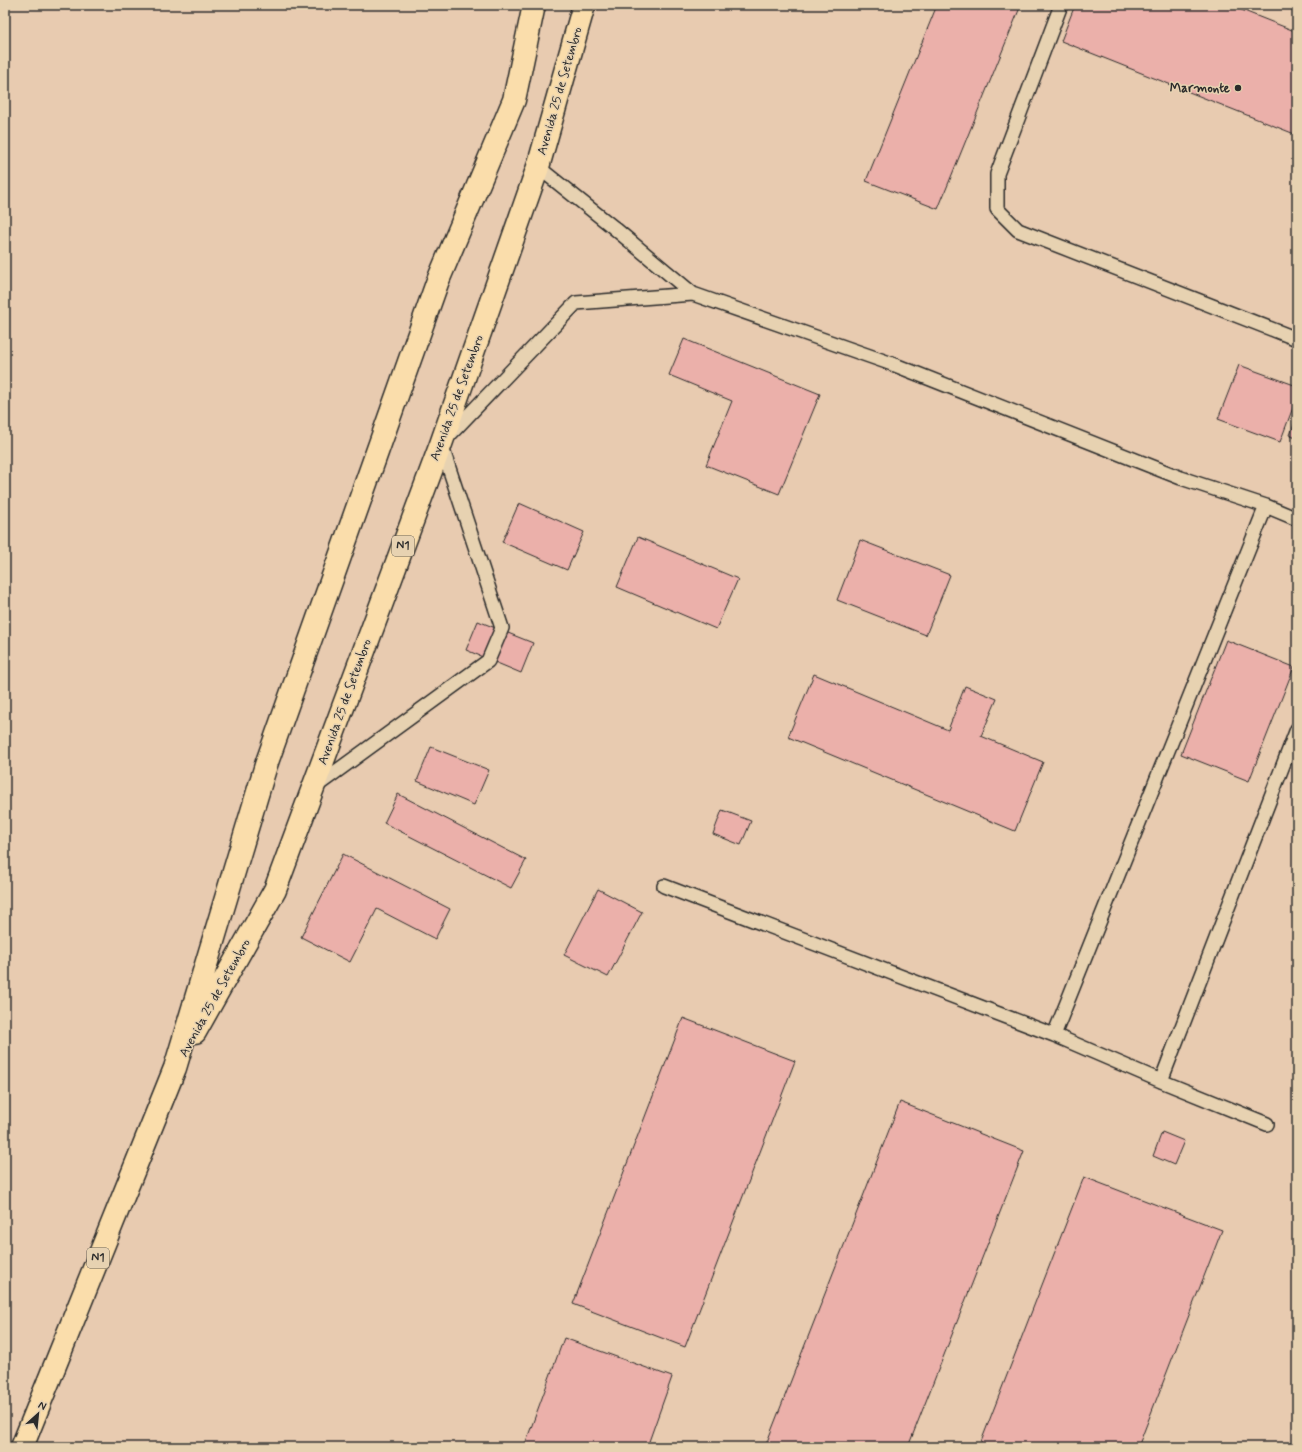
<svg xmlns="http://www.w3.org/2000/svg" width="1302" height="1452" viewBox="0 0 1302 1452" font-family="Mynerve,sans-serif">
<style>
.building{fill:#ebb0aa;stroke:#2b2b2b}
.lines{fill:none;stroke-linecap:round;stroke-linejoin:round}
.lane-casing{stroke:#2b2b2b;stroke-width:16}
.highway-casing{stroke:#2b2b2b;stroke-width:25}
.lane{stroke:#e7d2b1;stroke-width:13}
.highway{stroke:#faddab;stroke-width:22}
.poi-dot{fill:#2b2b2b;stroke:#e7d2b1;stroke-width:1.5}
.labels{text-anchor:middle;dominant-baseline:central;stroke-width:3;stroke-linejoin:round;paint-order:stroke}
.shield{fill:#e7d2b1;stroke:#635d53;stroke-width:1}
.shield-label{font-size:12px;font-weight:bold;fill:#2b2b2b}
.poi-label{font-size:13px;font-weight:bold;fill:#2b2b2b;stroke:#e7d2b1;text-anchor:end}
.street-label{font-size:13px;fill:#2b2b2b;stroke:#e7d2b1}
</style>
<rect width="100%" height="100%" fill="#e8cbb0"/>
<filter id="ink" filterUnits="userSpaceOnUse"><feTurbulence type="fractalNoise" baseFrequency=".025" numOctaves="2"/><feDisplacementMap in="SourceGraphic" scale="8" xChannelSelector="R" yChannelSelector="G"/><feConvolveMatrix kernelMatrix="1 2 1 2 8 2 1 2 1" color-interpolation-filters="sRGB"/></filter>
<g filter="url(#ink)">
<path class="building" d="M937 5H1021L938 209 866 181Z
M1075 5H1229L1297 32V135L1061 41Z
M684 339 820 394 779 494 706 465 732 401 669 375Z
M1239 365 1297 386V397L1280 442 1218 419Z
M1297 417V437L1290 435Z
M519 503 584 532 567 570 502 542Z
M638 537 738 579 716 629 617 587Z
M860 540 950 575 926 635 837 600Z
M478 621 533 643 521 673 466 650Z
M1226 640 1294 667 1249 781 1181 754Z
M814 674 948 730 965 686 997 699 981 736 1043 762 1015 831 788 737Z
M431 747 489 770 474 805 417 781Z
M398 794 526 860 511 888 384 823Z
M722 810 751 821 741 845 713 834Z
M343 854 450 909 435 939 377 909 350 962 301 937Z
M598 889 642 912 608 977 564 955Z
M683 1018 795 1061 685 1347 573 1304Z
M900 1102 1024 1151 908 1447H765Z
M1162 1132 1184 1141 1174 1165 1153 1156Z
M1084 1177 1222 1230 1138 1447H979Z
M564 1338 672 1377 647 1447H524Z"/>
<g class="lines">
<defs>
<path id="lane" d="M1061 5 997 174V209L1018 230 1297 339
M538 167 613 227 693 294 895 365 1181 478 1266 506 1297 519
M315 787 488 661 502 628 441 444 576 303 693 294
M664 886 1054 1035 1161 1081 1267 1124
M1054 1035 1266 506
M1161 1081 1297 729"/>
<path id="highway" d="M195 1032 275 890 441 444 538 167 584 5
M22 1447 175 1068 266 765 437 283 514 100 534 5"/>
</defs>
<use href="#lane" class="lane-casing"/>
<use href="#highway" class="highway-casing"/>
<use href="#lane" class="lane"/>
<use href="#highway" class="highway"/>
</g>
</g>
<circle class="poi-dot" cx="1238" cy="88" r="4"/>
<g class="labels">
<g class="shield">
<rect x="392" y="536" width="22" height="20" rx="3"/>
<rect x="87" y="1248" width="22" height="20" rx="3"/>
</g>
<g class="shield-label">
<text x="403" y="546">N1</text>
<text x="98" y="1258">N1</text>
</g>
<g class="poi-label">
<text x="1230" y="88">Marmonte</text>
</g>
<g class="street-label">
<text transform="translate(560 91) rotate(-74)">Avenida 25 de Setembro</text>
<text transform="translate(457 398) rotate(-70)">Avenida 25 de Setembro</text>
<text transform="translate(345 702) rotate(-70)">Avenida 25 de Setembro</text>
<text transform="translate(215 998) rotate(-61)">Avenida 25 de Setembro</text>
</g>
</g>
<rect width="1302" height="1452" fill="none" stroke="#e7d2b1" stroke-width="20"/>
<rect x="10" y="10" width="1282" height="1432" fill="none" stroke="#2b2b2b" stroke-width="1.5" filter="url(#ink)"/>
<g transform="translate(38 1414) rotate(27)" stroke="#e7d2b1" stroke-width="3" paint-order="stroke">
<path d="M0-3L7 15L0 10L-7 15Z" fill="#2b2b2b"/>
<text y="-6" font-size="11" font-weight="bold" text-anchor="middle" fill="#2b2b2b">N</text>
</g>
</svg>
